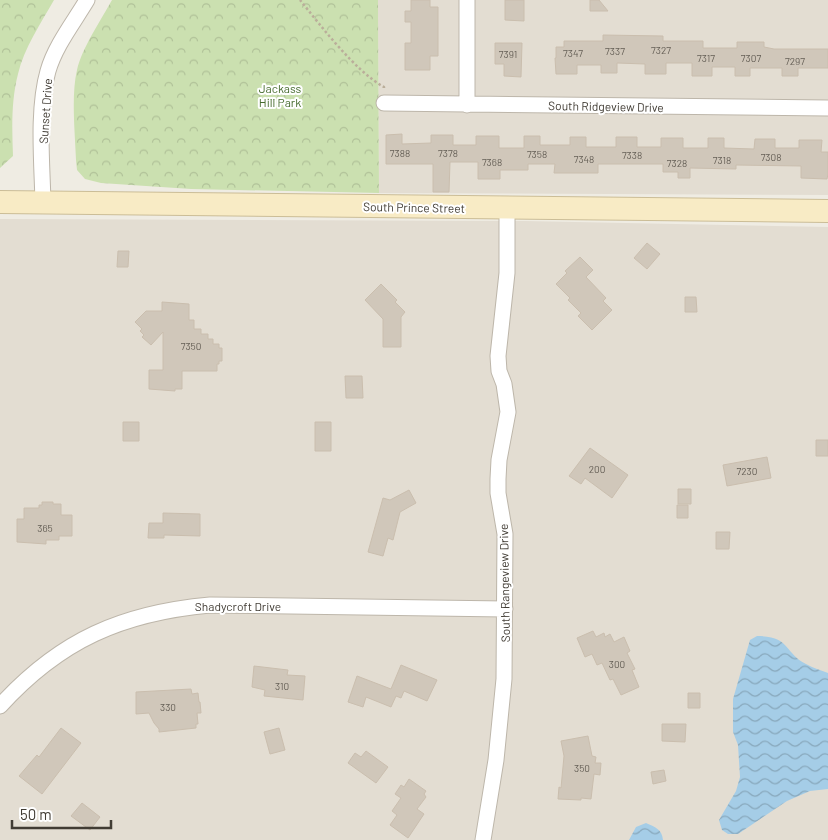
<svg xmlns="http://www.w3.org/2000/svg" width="828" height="840" viewBox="0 0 828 840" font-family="Barlow,sans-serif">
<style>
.residential{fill:#e3ddd2}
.park{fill:url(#park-crowns)}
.water{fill:url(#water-waves)}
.building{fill:#d0c7ba;stroke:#cabeae}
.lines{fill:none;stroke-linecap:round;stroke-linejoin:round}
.street-casing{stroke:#bdb6aa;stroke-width:17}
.secondary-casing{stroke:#cbbd97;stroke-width:24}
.path{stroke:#baae9a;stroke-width:2.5;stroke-dasharray:2.5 2.5;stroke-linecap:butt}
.street{stroke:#fff;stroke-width:15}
.secondary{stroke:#f8ebc5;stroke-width:22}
.labels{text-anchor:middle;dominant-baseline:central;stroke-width:4;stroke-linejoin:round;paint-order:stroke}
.number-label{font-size:10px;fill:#655f56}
.park-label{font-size:12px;fill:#466b2e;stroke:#fff}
.street-label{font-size:12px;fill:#413c34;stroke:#fff}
</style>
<defs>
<pattern id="park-crowns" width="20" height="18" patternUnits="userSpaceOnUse" patternTransform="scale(1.25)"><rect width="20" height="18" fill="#cbe0b0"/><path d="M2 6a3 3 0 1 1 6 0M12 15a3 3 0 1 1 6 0" fill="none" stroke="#b0c198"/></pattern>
<pattern id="water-waves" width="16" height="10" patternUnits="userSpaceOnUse" patternTransform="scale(1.25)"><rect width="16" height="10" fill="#a5cde7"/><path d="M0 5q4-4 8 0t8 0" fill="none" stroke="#88a8bc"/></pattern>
</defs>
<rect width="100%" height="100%" fill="#efece3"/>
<path class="residential" d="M378 0H828V195L379 193Z
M0 219 525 221 828 227V840H0Z"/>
<path class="park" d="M0 0H54C41 23 24 48 18 74 11 101 12 129 13 156L0 168Z
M112 0H378L379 193 191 189 101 183 85 179 77 170 76 160C75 133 71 95 77 70 82 48 101 20 112 0Z"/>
<path class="water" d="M757 636C791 636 784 653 806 664 813 668 821 670 828 673V789L810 791 787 801 738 834H728L722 830 719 820 736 791 740 777 738 745 733 732V699L750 640Z
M646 823C655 827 662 829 663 840H629L636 827Z"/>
<path class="building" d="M411 0H430V7H438V56H430V70H405V43H411V22H405V11H411Z
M505 0H524V21L505 20Z
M590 0H599L608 11H590Z
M603 35 663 36V41H703V48H737V42H764V47L774 49H828V68H798V76H782V68H750V76H735V67H712V76H692V63H666V74H645V64L617 63V73H601V65H577V74H556L555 58H556V47H564V41H603Z
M495 43H522L521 77 504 76V64H495Z
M402 134V144L431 143V135H453V145H476V136H499V148H524V136H540V145H570V137H586V147H616V137H637V147H661V138H683V148H708V138H724V148L754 149 755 139H775V148H799V140H822L821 152H828V174L827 179 801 178V166L736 165V169L690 168V178H678V172H663V164H598V173H554L555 164H528V170H500V179H478V162H450L449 192H433V164H386V135Z
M647 243 660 254 647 269 634 258Z
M118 251H129L128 267H117Z
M580 257 593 270 586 277 606 298 603 301 612 310 592 330 578 316 581 313 568 300 570 298 556 284 567 273 565 271Z
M381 284 397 300 395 302 405 312 401 317V347H383V319L365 300Z
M685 297H696L697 312H685Z
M162 302 189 304V320H194V329H201V334H208V339H213V344H219V348H222V361H219V364H217V371H182V389H175V391L149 389V370H163V332L151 345 142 337 144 335 140 331 142 329 135 322 146 311H162Z
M345 376H362L363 398H346Z
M123 422H139V441H123Z
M315 422H331V451H315Z
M816 440H828V456H816Z
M590 448 628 475 612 498 585 478 581 484 569 476Z
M767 457 771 478 727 486 723 465Z
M678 489H691V504H678Z
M409 490 416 503 400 512 393 540 388 538 383 556 368 552 383 498 390 500Z
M42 502H53V504H61V515H72V536H59V540H46V544L17 542V519H24V508H39V505H42Z
M677 505H688V518H677Z
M163 513 200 514V536L164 535V538H148L149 523H163Z
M716 532H730L729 549H716Z
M593 631 596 637 604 633 605 637 610 634 614 642 624 637 630 651 627 653 635 669 632 670 639 687 621 695 613 679 610 680 602 663 597 665 592 654 585 657 577 638Z
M401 665 437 680 427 701 404 691 401 698 396 696 391 707 366 697 363 707 348 702 357 676 391 689Z
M254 666 288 670 287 675 305 676 303 700 264 696 265 690 252 687Z
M191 689 192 694 198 693 199 702H200L201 713H197L198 724H196V728L159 732V729L154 723 149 713 136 714V692Z
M688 693H700V708H688Z
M662 724H686L685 742 662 741Z
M61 728 81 743 42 794 19 776 37 755 39 757Z
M279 728 285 750 270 754 264 732Z
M588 736 592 756 596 757 595 763H601L600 775 594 774 591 799 581 798V800L558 799 559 787 561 788 564 756 561 741Z
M366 751 388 767 376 783 348 763 355 753 361 757Z
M664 770 666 781 653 784 651 772Z
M409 779 426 791 424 794 426 797 417 809 424 814 408 838 390 825 397 815 392 811 401 798 395 794 401 785 404 787Z
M82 803 100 817 90 830 71 816Z"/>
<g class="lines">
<defs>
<path id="street" d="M384 103 828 108
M467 105V0
M43 202C42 162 37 109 48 71 55 46 74 22 87 0
M0 706C60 640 122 613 210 605L505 609
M483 840 496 760 504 679 505 534 498 493V479L499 460 508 412 504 384 499 371 498 356 507 273V208"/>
<path id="secondary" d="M0 202 828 211"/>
</defs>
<use href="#street" class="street-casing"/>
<use href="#secondary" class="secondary-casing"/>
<path class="path" d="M300 0C321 26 356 72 384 87V89"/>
<use href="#street" class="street"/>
<use href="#secondary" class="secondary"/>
</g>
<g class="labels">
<g class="number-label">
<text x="661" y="50">7327</text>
<text x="615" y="51">7337</text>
<text x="573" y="53">7347</text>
<text x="508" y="54">7391</text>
<text x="706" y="58">7317</text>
<text x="751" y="58">7307</text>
<text x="795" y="61">7297</text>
<text x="400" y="153">7388</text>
<text x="448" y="153">7378</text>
<text x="537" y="154">7358</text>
<text x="632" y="155">7338</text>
<text x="771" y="157">7308</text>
<text x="584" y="159">7348</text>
<text x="722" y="160">7318</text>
<text x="492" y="162">7368</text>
<text x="677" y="163">7328</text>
<text x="191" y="346">7350</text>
<text x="597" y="469">200</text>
<text x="747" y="471">7230</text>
<text x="45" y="528">365</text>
<text x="617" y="664">300</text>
<text x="282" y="686">310</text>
<text x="168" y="707">330</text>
<text x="582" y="768">350</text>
</g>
<g class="park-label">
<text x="280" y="88">Jackass<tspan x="280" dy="14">Hill Park</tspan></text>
</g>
<g class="street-label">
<text transform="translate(606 106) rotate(1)">South Ridgeview Drive</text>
<text transform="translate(45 111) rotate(-86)">Sunset Drive</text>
<text transform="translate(414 207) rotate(1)">South Prince Street</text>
<text transform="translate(504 583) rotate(-91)">South Rangeview Drive</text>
<text x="238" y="606">Shadycroft Drive</text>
</g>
</g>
<path d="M12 820v8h99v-8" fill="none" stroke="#413c34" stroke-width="2.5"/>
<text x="20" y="820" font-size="15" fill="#413c34" stroke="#ffffff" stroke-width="4" paint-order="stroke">50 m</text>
</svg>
